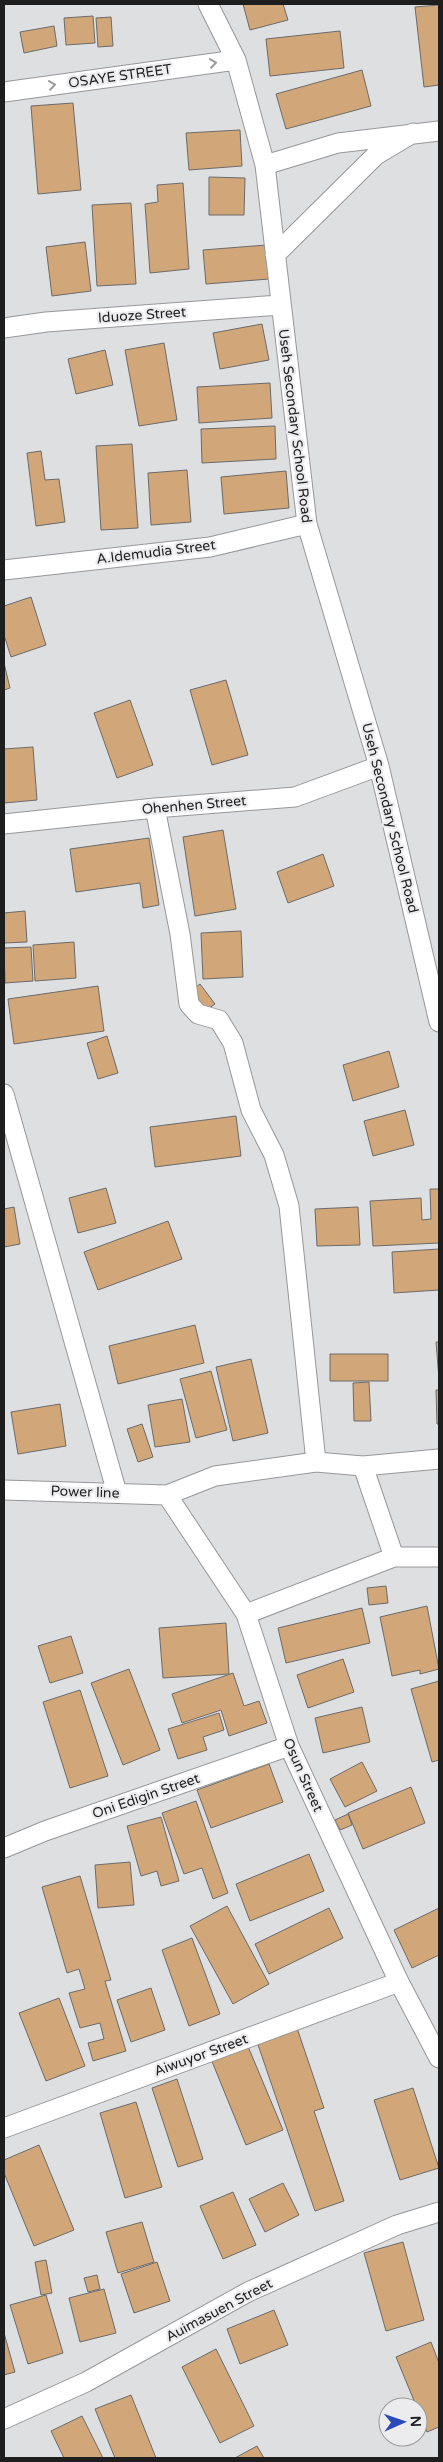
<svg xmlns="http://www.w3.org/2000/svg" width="443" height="2462" viewBox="0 0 443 2462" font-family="'Varela Round',sans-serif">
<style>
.building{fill:#d1a779;stroke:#6c6a69}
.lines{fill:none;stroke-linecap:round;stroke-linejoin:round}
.minor-casing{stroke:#979799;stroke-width:21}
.minor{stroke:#fff;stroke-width:19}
.oneway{stroke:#9a9a9a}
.labels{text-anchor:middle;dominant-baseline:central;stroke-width:4.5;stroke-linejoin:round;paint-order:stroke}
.street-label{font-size:14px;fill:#1e1e1f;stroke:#ececee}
</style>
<rect width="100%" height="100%" fill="#dedfe1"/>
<path class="building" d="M243 4H283L288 20 250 30Z
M439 5V85L424 87 415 7Z
M93 16 95 43 66 45 64 18Z
M111 17 113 46 98 47 96 18Z
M54 26 57 46 24 53 20 32Z
M340 31 344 68 270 76 266 39Z
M362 70 371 106 286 129 276 94Z
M73 103 81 190 38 194 31 106Z
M240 130 242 166 189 170 186 133Z
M209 177 245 178 244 215H209Z
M183 183 189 269 150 273 145 204 158 202 157 185Z
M131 203 136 284 97 286 92 205Z
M85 242 91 291 52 296 46 247Z
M266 245 269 279 206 284 203 250Z
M262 324 269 360 220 369 213 333Z
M164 343 177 420 139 426 125 350Z
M105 350 113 385 76 394 68 359Z
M270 383 272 418 199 423 197 387Z
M275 426 276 459 202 463 201 429Z
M132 444 138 528 101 530 96 446Z
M41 451 45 480 59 479 65 522 36 526 27 453Z
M187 470 191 522 151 525 148 473Z
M286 471 289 508 224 514 221 477Z
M31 597 46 645 11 657 4 635V606Z
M4 663 10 688 4 690Z
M226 680 248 755 212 765 190 690Z
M130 700 153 765 117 778 94 713Z
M33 747 37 800 4 803V749Z
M223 830 236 909 195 916 183 837Z
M149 838 159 905 143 908 140 883 76 892 70 849Z
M323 854 334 886 288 903 277 872Z
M25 911 27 942 4 943V913Z
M241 931 243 977 203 979 201 933Z
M74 942 76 978 35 981 33 945Z
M31 947 33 981 5 983 4 948Z
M200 984 215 1004 202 1013 188 993Z
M98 986 104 1031 14 1044 8 999Z
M107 1036 118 1073 98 1079 87 1043Z
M389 1051 399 1087 353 1101 343 1065Z
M405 1110 414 1145 373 1156 364 1121Z
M236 1116 241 1156 155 1167 150 1127Z
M106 1188 116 1223 78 1233 69 1198Z
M430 1189H439V1243L373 1246 370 1201 421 1198 422 1220 431 1219Z
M14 1207 20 1244 4 1247V1209Z
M358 1207 360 1245 317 1246 315 1209Z
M168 1221 182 1259 98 1290 84 1252Z
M439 1249V1290L394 1293 392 1252Z
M195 1325 204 1363 118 1384 109 1346Z
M436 1342H439V1379Z
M330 1354H388V1381H330Z
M251 1359 268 1433 233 1441 216 1367Z
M211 1371 227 1430 196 1438 180 1379Z
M369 1382 371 1421H354L353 1383Z
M436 1390H439V1424H437Z
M182 1399 190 1442 155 1447 148 1405Z
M60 1404 66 1446 18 1454 11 1412Z
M142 1424 153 1457 138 1462 127 1429Z
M386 1586 388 1603 369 1605 367 1588Z
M427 1606 439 1669 420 1674V1670L392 1676 380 1617Z
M362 1608 370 1643 286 1663 278 1628Z
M226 1623 229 1674 163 1678 159 1628Z
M71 1636 83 1673 50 1683 38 1646Z
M343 1659 354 1692 308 1708 297 1675Z
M129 1669 160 1750 123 1765 91 1683Z
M233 1673 244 1706 259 1701 267 1723 229 1736 221 1710 182 1723 172 1694Z
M439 1681V1760L432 1762 411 1689Z
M80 1690 108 1776 70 1788 43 1702Z
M362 1707 370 1742 323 1753 315 1718Z
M219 1713 224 1730 203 1737 207 1750 178 1759 168 1729Z
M362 1762 377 1791 345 1807 330 1779Z
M269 1764 283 1802 211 1828 197 1790Z
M411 1787 425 1823 363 1849 348 1813Z
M196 1801 228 1893 213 1899 202 1868 184 1874 162 1813Z
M348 1814 352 1825 340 1830 335 1820Z
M161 1817 179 1881 161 1886 157 1871 141 1876 127 1826Z
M309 1854 324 1891 250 1921 236 1884Z
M130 1862 134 1905 98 1908 95 1865Z
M80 1876 111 1980 105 1981 126 2051 93 2061 88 2043 104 2039 100 2023 80 2028 69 1993 85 1989 79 1969 67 1973 42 1887Z
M227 1906 269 1984 233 2004 190 1926Z
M329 1908 343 1938 269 1974 255 1944Z
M439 1908V1955L412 1968 394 1930Z
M192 1938 220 2014 189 2026 162 1950Z
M151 1988 165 2030 131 2042 117 2000Z
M59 1998 85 2066 46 2081 19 2013Z
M296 2025 324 2108 314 2111 344 2201 315 2211 256 2039Z
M247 2044 283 2130 246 2145 211 2059Z
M177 2079 203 2159 178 2167 152 2088Z
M413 2088 439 2168 400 2180 374 2100Z
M136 2102 162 2187 125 2198 100 2113Z
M39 2145 74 2230 34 2246 4 2173V2160Z
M283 2183 299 2215 265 2232 249 2199Z
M233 2192 256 2245 223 2259 200 2206Z
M142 2222 154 2262 118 2273 106 2232Z
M403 2242 424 2320 386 2331 364 2253Z
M46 2260 52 2293 41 2295 35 2262Z
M157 2262 170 2301 134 2313 121 2274Z
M97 2275 100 2289 88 2292 84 2278Z
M104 2289 116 2333 80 2342 69 2298Z
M46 2295 63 2353 28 2364 10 2305Z
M274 2310 288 2345 240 2364 227 2329Z
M4 2333 15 2372 4 2375Z
M431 2342 439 2363V2427L427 2432 396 2357Z
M216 2349 254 2426 220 2443 182 2367Z
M131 2395 156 2458H115L95 2409Z
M82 2416 103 2458H64L51 2431Z
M257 2446 264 2458H235Z"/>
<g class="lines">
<defs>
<path id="minor" d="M208 4 236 60 265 165 307 524 379 766 439 1022
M4 92 236 60
M265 165 338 143 439 131
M275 255 376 155 413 133
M4 328 46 322 280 305
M4 570 210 547 307 524
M155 808 180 934 189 1004 198 1014 219 1020 233 1043 251 1110 274 1155 289 1206 316 1462
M4 824 155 808 295 797 379 766
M4 1094 117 1493
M363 1466 394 1557
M4 1490 167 1495 215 1476 316 1462 363 1466 439 1459
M167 1495 246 1614 289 1746 399 1982 439 2058
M246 1614 394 1557H439
M4 1848 45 1831 289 1746
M4 2128 399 1982
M4 2419 86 2382 248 2292 397 2225 439 2212"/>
</defs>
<use href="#minor" class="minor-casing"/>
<use href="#minor" class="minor"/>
</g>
<defs><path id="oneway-chevron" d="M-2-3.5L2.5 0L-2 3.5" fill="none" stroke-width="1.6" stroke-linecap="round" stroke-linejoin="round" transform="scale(1.25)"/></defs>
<g class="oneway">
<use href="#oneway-chevron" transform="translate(213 63) rotate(-8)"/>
<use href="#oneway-chevron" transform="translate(52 85) rotate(-8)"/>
</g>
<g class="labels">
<g class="street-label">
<text transform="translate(120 76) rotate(-8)">OSAYE STREET</text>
<text transform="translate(142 315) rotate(-4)">Iduoze Street</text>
<text transform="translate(295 426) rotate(83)">Useh Secondary School Road</text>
<text transform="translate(156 552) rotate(-7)">A.Idemudia Street</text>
<text transform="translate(194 805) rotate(-5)">Ohenhen Street</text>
<text transform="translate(390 818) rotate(76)">Useh Secondary School Road</text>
<text transform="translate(85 1492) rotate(2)">Power line</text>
<text transform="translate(303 1775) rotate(66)">Osun Street</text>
<text transform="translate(146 1796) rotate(-19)">Oni Edigin Street</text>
<text transform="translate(201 2055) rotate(-20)">Aiwuyor Street</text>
<text transform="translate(219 2310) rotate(-28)">Auimasuen Street</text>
</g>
</g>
<rect width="443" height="2462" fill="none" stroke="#1e1e1f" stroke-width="10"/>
<g transform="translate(403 2422) rotate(88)"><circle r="24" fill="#ececee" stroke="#9a9a9b"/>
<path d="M0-4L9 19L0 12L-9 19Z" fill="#2c4bbb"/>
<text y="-8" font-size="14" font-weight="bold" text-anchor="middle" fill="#1e1e1f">N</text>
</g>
</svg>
